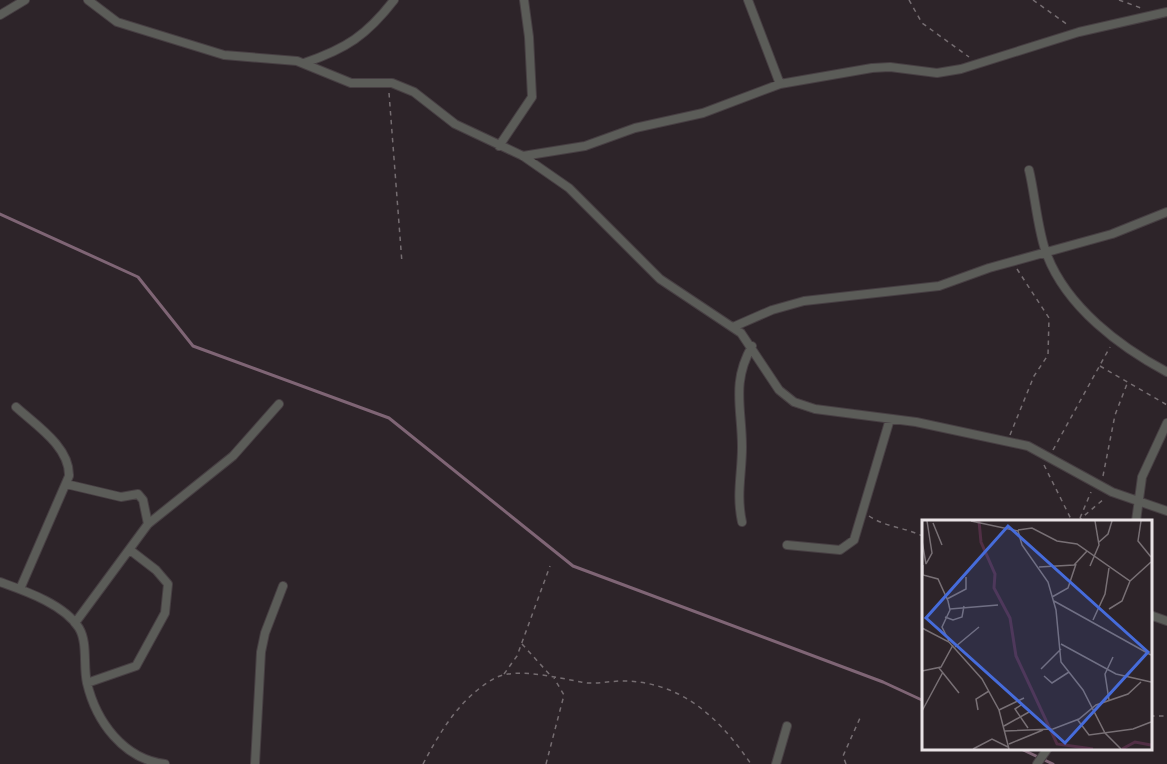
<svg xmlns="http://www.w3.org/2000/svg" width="1167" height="764" viewBox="0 0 1167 764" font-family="Mulish,sans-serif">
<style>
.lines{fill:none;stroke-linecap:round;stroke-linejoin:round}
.stream{stroke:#7f6575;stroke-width:3}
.minor-casing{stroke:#473f43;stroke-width:10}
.path{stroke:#756d71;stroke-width:1.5;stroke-dasharray:4.5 4.5;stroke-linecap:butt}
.minor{stroke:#5b5c58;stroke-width:8}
.inset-river{fill:none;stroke:#512f45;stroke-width:3}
.inset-road{fill:none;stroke:#787075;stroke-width:1.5}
.view{fill:#466cdb;fill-opacity:0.15;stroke:#466cdb;stroke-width:3}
.inset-edge{fill:none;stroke:#e9e3e6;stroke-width:3}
</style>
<rect width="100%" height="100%" fill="#2d2429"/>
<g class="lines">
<path class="stream" d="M0 214 138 277 193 346 389 418 573 566 883 682 924 701
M1019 748 1053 764"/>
<defs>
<path id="minor" d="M88 0 117 22 224 55 297 61 351 83H392L414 92 455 124 523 156 569 188 660 279 741 333 779 390 794 402 815 409 916 422 1028 446 1112 492 1167 511
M748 0 780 84
M0 15 25 0
M304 63C346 49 367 35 394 0
M499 146 532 97 529 37 524 0
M523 156 585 146 635 128 703 113 780 84 872 68 890 67 937 73 961 69 1079 32 1167 12
M1029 170C1035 194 1038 234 1047 255 1067 307 1120 347 1167 372
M733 327 772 310 804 301 939 286 989 268 1112 234 1167 212
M16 407C36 425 70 447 69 476L20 589
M66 484 121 497 138 494 143 500 148 524
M1136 521 1142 477 1167 423
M742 522C736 494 742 474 742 447 742 408 731 383 752 346
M787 545 840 550 854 540 890 419
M0 582C25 591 64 604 79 628 88 643 83 666 87 683 96 721 123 759 165 764
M1150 615 1167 621
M75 623 148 524 233 456 279 404
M87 683 136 666 165 613 168 584 156 570 130 550
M255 764 261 652 265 633 283 586
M776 764 787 726
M1037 764 1048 748"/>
</defs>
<use href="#minor" class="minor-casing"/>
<path class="path" d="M909 0 922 23 969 57
M1033 0 1068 25
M1119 0 1141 8
M389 93 402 263
M1100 366 1167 405
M1010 435 1034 376 1048 355 1049 318 1017 269
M1053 450 1110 347
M1044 465 1072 521
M1103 476 1115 415 1127 384
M869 516C887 528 906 527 924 537
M1080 518 1091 492
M1078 521 1105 498
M522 644 550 675
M504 674 517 656 550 566
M1150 716H1167
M423 764C441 730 461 697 495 678 516 667 559 678 581 682 595 685 608 681 622 681 682 681 720 719 751 764
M546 764 564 695 554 678
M846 764 843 756 860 718"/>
<use href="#minor" class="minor"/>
</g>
<g transform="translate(922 520)">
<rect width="230" height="230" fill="#2d2429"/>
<path class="inset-river" d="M57 1 59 22 73 54 72 68 88 98 94 136 135 224 171 229M200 229 213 222 229 225"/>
<path class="inset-road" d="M49 1 96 11 100 25 126 62 134 90 139 142 161 170 183 213 199 229M219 1 216 21 229 37M11 3 20 25M96 10 110 8 135 21 155 24 208 61 229 42M0 21 4 44M177 22 186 14 190 1M4 44 10 33 5 1M1 45V55L16 59 26 81 28 90 20 107 27 121M168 46 177 25 173 1M117 47 152 45 165 31M130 77 146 68 154 44M25 79 44 69V57M132 81 229 135M28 89 76 85M187 89 200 81 208 61M23 97 31 100 40 97 42 86M171 100 183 74 187 48M0 108 27 122 60 159 77 190 87 229M139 124 194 154 229 162M33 127 57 107M17 148 37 173M119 149 139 129M0 151 19 147 31 125M122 156 130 163 147 152M187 180 183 154 191 137M99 185 93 189 106 208M56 190 54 179 67 171M77 190 102 178M0 191 21 152M155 199 167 215 211 209 229 202M82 206 107 192M83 211 131 209 157 199 174 185 206 174 219 162M87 224 121 210M51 229 70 219 86 227"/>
<path class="view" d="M86 6 226 132 143 223 4 98Z"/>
<rect width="230" height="230" class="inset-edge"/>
</g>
</svg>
